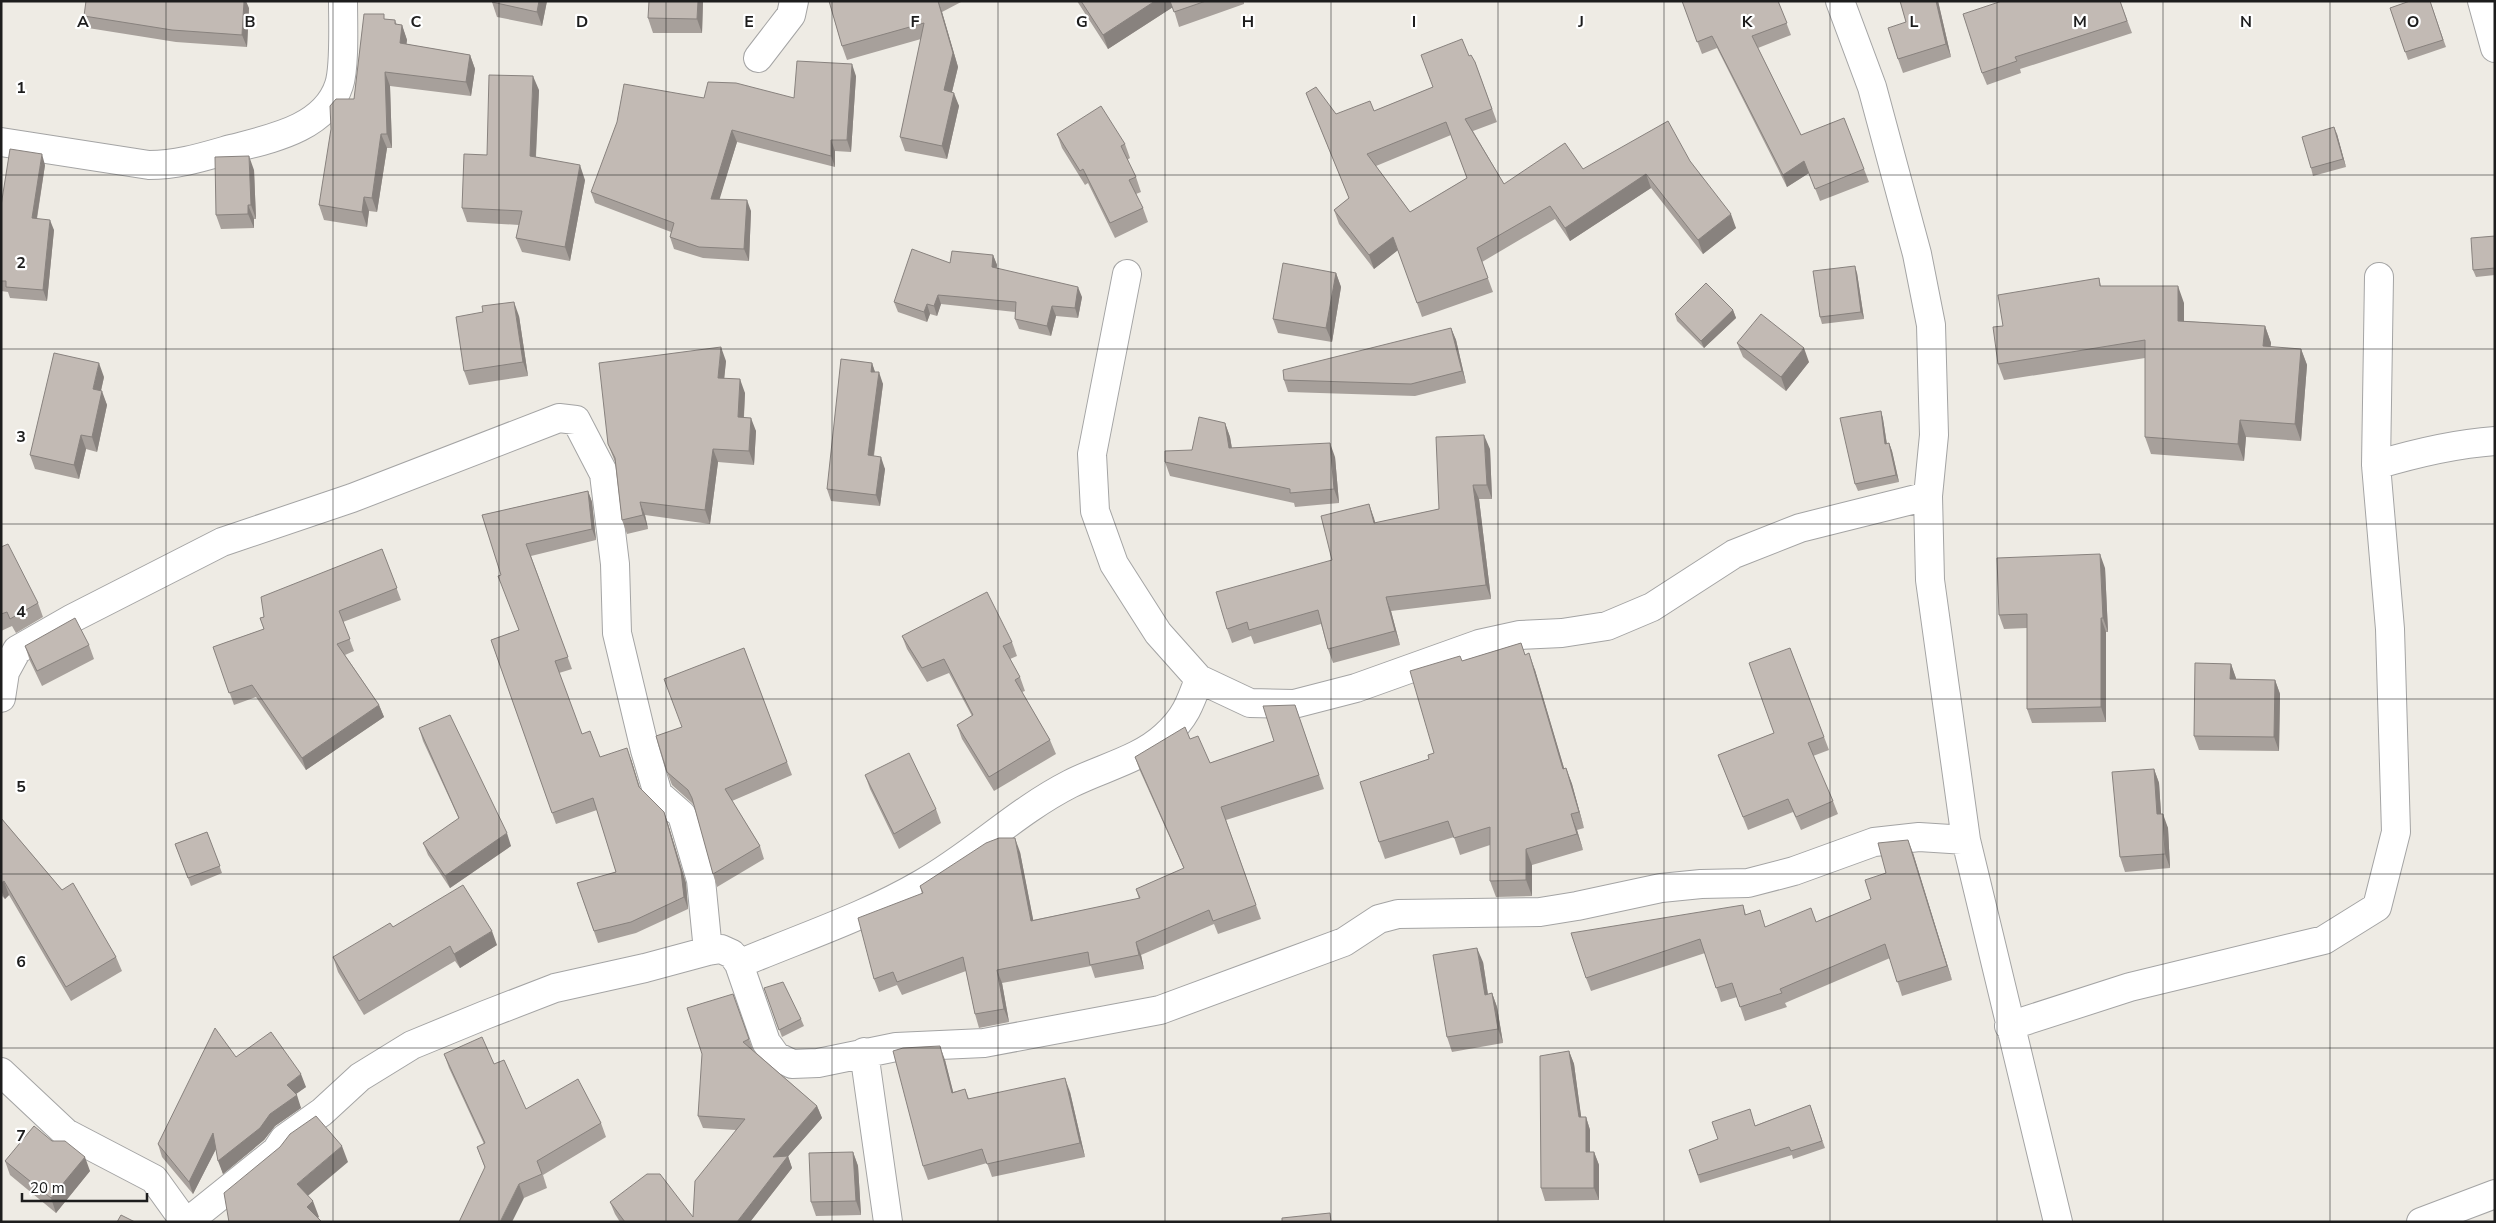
<svg xmlns="http://www.w3.org/2000/svg" width="2496" height="1223" viewBox="0 0 2496 1223" font-family="'Nunito Sans',sans-serif">
<style>
.lines{fill:none;stroke-linecap:round;stroke-linejoin:round}
.minor-casing{stroke:#a4a4a4;stroke-width:30}
.tertiary-casing{stroke:#a4a4a4;stroke-width:30}
.minor{stroke:#fff;stroke-width:28}
.tertiary{stroke:#fff;stroke-width:28}
.wall{fill:#a7a09b;fill-rule:evenodd}
.shaded-wall{fill:#88827e}
.building{fill:#c2bab4;stroke:#88827e;fill-rule:evenodd}
.grid{fill:none;stroke:#1d1d1d;stroke-width:1;stroke-opacity:0.55}
.grid-label{font-size:16px;text-anchor:middle;font-weight:bold;fill:#1d1d1d;stroke:#fff;stroke-width:4.5;stroke-linejoin:round;paint-order:stroke}
</style>
<rect width="100%" height="100%" fill="#eeebe4"/>
<g class="lines">
<defs>
<path id="minor" d="M1840 1 1872 87 1917 254 1931 325 1934 435 1928 496 1930 580 1966 840 2058 1222
M2482 1 2495 48
M758 58 791 15 794 1
M1 142 149 165C178 165 203 157 231 149 269 139 325 129 339 85 345 67 343 21 343 1
M1127 274 1092 454 1095 511 1114 564 1158 633 1199 679 1250 703 1294 704 1356 688 1479 644 1520 635 1562 633 1607 626 1652 607 1734 554 1800 528 1928 496
M2376 465C2416 453 2453 444 2495 441
M1 698 5 672 17 650 73 618 222 542 352 498 559 418 576 420 604 474 615 564 617 633 645 750 658 794 682 815 701 880 708 951
M739 964C800 938 865 917 923 883 974 854 1017 811 1070 784 1101 768 1139 760 1165 736 1185 718 1190 704 1199 679
M2009 1026 2130 987 2324 940 2377 907 2396 832 2390 629 2376 465 2379 277
M864 1052 888 1222
M1 1072 66 1133 154 1179 185 1222
M191 1222 190 1220 276 1151 284 1139 322 1112 360 1077 412 1045 485 1015 555 988 645 968 708 951 721 949 732 954 739 964 766 1042 776 1056 792 1064 818 1063 896 1047 984 1043 1160 1010 1344 942 1379 919 1398 914 1540 912 1577 906 1661 888 1701 884 1748 883 1794 871 1874 842 1919 837 1966 840"/>
<path id="tertiary" d="M2421 1222 2495 1194"/>
</defs>
<use href="#minor" class="minor-casing"/>
<use href="#tertiary" class="tertiary-casing"/>
<use href="#minor" class="minor"/>
<use href="#tertiary" class="tertiary"/>
</g>
<path class="wall" d="M547 1 542 26 497 17 492 2Z
M703 1 702 33H653L648 18Z
M829 1H963L942 12 958 67 952 92 959 106 947 159 905 151 900 137 921 39 847 60 842 46Z
M1077 1H1244V4L1179 27 1173 7 1108 49Z
M1682 1H1778L1791 35 1758 48 1801 135 1864 169 1869 182 1820 201 1809 173 1787 187 1717 48 1702 54Z
M1900 1H1938L1951 57 1903 73 1898 59 1906 22Z
M2120 1 2132 33 2020 69 2021 73 1987 85 1982 73Z
M2430 1 2446 47 2408 60 2390 8Z
M249 8 247 47 176 42 88 28 84 16Z
M385 19 395 20 397 25H402L407 40 406 44 470 55 475 69 471 96 390 86 392 148H387L377 212 369 211 367 227 324 220 319 205 354 99Z
M1469 56 1475 62 1497 122 1473 131 1504 184 1583 169 1690 161 1736 228 1703 254 1651 188 1570 241 1555 219 1482 262 1493 292 1422 317 1398 250 1374 269 1339 224 1334 210 1349 198 1306 93 1336 114 1374 111 1433 87ZM1451 135 1467 178 1410 212 1376 166Z
M856 76 851 152 835 151V167L737 142 719 199 751 211 749 261 703 258 674 249 670 237 671 232 595 203 591 192 704 98H794Z
M539 90 536 157 585 180 570 261 522 252 516 238 519 225 467 222 462 208 487 155Z
M1057 134 1125 144 1130 158 1127 160 1136 177 1141 192 1136 194 1143 208 1148 222 1115 238 1088 183 1085 185 1062 148Z
M2337 134 2346 167 2313 176 2311 168Z
M45 165 37 219 54 230 47 301 10 298 8 292 1 291V206Z
M254 170 256 219H254V228L221 229 216 215Z
M2495 236V275L2476 277 2473 270Z
M993 255 997 265 996 268 1082 297 1078 318 1056 316 1051 336 1019 329 1015 319V312L941 304 937 316 930 314 927 322 898 312 894 302 950 263Z
M1336 273 1341 287 1332 342 1278 333 1273 319Z
M1857 273 1864 319 1822 324 1820 317Z
M2099 278 2101 286 2184 303V321L2265 326 2271 343 2270 347 2301 349 2307 365 2301 441 2246 437 2244 461 2151 454 2145 437V358L2004 380 1998 364 2003 326Z
M1733 310 1736 318 1704 348 1677 321 1675 314Z
M519 316 528 376 469 385 464 371Z
M1451 328 1456 340 1466 383 1415 396 1288 392 1284 380Z
M1737 343 1809 362 1786 391 1743 357Z
M726 361 724 378 745 393 744 417 756 431 754 465 718 462 710 524 645 515 648 529 627 534 622 520 615 462 608 444Z
M872 363 875 372 883 384 874 456 885 469 880 506 831 501 827 489Z
M104 377 101 391 107 405 97 452 86 449 79 479 35 469 30 455Z
M1881 411 1883 419 1887 444 1889 443 1892 451 1899 482 1858 491 1855 484Z
M1225 423 1230 437 1232 448 1335 457 1339 503 1295 507 1294 503 1170 476 1165 462 1192 450Z
M1490 449 1492 499H1479L1491 599 1391 611 1400 645 1333 663 1328 649 1321 624 1254 644 1251 636 1232 643 1227 629 1332 560 1369 504 1375 523 1439 509Z
M588 491 592 502 596 540 531 556 572 669 559 673 582 734 600 757 631 759 640 788 664 812 668 824 686 883 688 909 636 933 598 943 577 883 616 872 597 810 556 824 491 640 519 630 482 515Z
M1 547 38 603 43 617 16 633 12 626 1 631Z
M382 549 401 600 343 622 354 651 345 655 379 705 384 717 306 770 256 697 234 705 213 647 264 629 260 618 264 617Z
M2105 568 2108 632H2106V722L2032 723 2027 709V628L2004 629 1999 615Z
M902 636 1012 642 1017 656 1010 659 1020 677 1025 691 1022 692 1050 740 1056 754 994 791 962 739 957 725 972 716 949 673 927 682 907 649Z
M1521 643 1525 655 1535 670 1564 768H1566L1572 784 1584 828 1577 830 1583 850 1532 865V896L1496 897 1490 881V845L1460 855 1454 837 1385 859 1379 842 1429 759 1434 753 1462 661Z
M89 645 94 659 42 686 30 661 25 646Z
M744 648 792 775 732 801 760 846 764 859 717 887 713 874 695 807 692 803 672 785 667 772 682 727Z
M1790 648 1829 750 1813 756 1833 801 1838 814 1801 830 1793 812 1748 830 1718 755 1774 733Z
M2231 664 2236 679 2275 680 2280 694 2279 751 2199 750 2194 736Z
M1295 705 1324 789 1226 820 1261 919 1218 934 1214 924 1141 955 1144 969 1095 978 1091 966 1002 983 1009 1022 979 1028 975 1014 966 971 902 995 897 985 879 992 874 979 922 894 920 886 1020 852 1033 920 1139 899 1136 889 1184 869 1140 771 1135 757 1190 739 1210 763 1274 741Z
M419 728 511 846 450 888 428 855 423 843 459 819 423 741Z
M2154 769 2159 783 2161 814 2168 828 2170 868 2125 872 2120 857Z
M865 775 936 809 941 823 899 849 870 789Z
M1 818 62 890 116 957 122 971 71 1001 9 895 5 899 1 895Z
M207 832 222 873 191 886 175 844Z
M1913 853 1952 980 1902 996 1890 958 1785 1003 1787 1007 1745 1021 1737 997 1721 1002 1705 953 1591 991 1586 978 1743 905 1746 915 1766 927 1816 922 1871 899 1886 873Z
M393 927 497 945 460 968 455 961 364 1015 338 972 333 957Z
M1483 962 1488 994 1492 993 1497 1007 1503 1043 1452 1052 1447 1037Z
M764 988 801 1019 804 1026 782 1037Z
M733 994 753 1050 817 1106 822 1118 788 1156 792 1168 750 1222H620L615 1214 610 1202 693 1217 736 1130 703 1128 698 1116Z
M1569 1051 1574 1064 1581 1117H1586L1590 1130V1152H1594L1599 1165V1200L1545 1201 1541 1188Z
M444 1054 494 1064 526 1109 601 1123 606 1137 543 1175 547 1188 524 1198 485 1168 477 1147 484 1144 449 1068Z
M236 1057 306 1087 295 1094 301 1108 275 1126 264 1140 223 1174 216 1149 193 1194 162 1157 158 1144Z
M945 1060 953 1092 965 1089 969 1099 1070 1092 1085 1157 992 1177 987 1163 928 1180 923 1166Z
M1810 1105 1825 1148 1793 1159 1792 1155 1700 1183 1689 1150Z
M52 1141 90 1171 56 1213 10 1175 5 1161Z
M853 1152 858 1166 861 1215 816 1216 811 1202Z"/>
<path class="shaded-wall" d="M244 1H246L249 8 247 47 242 35Z
M539 1H547L542 26 537 12Z
M698 1H703L702 33 697 19Z
M938 1 942 12 958 67 949 104 944 90Z
M1155 1H1171L1173 7 1108 49 1103 35Z
M1936 1H1938L1951 57 1946 44Z
M402 25 407 40 405 57 400 43Z
M470 55 475 69 471 96 466 82Z
M852 64 856 76 851 152 847 140Z
M385 72 390 86 392 148 387 134Z
M533 76 539 90 535 170 530 156Z
M954 93 959 106 947 159 942 146Z
M2334 127 2337 134 2346 167 2343 159Z
M732 130 737 142 716 211 711 199Z
M381 134 387 148 377 212 372 198Z
M831 140 835 151V167L831 156Z
M42 154 45 165 35 229 32 218Z
M249 156 254 170 256 219 251 205Z
M1804 161 1809 173 1787 187 1783 175Z
M580 165 585 180 570 261 565 247Z
M1646 174 1651 188 1570 241 1565 228Z
M364 197 369 211 367 227 362 212Z
M747 200 751 211 749 261 744 249Z
M248 205 254 219V228L248 214Z
M1731 214 1736 228 1703 254 1698 240Z
M50 220 54 230 47 301 43 290Z
M1393 237 1398 250 1374 269 1369 255Z
M993 255 997 265 996 277 992 267Z
M1855 266 1857 273 1864 319 1861 312Z
M1336 273 1341 287 1332 342 1326 328Z
M2178 286 2184 303V337L2178 321Z
M1078 287 1082 297 1078 318 1075 308Z
M938 295 941 304 937 316 934 306Z
M514 302 519 316 528 376 523 362Z
M927 304 930 314 927 322 924 312Z
M1052 306 1056 316 1051 336 1047 326Z
M1733 310 1736 318 1704 348 1701 341Z
M2265 326 2271 343 2269 363 2263 346Z
M1451 328 1456 340 1466 383 1462 371Z
M721 347 726 361 723 391 718 378Z
M1804 348 1809 362 1786 391 1781 377Z
M2301 349 2307 365 2301 441 2295 424Z
M99 363 104 377 98 403 93 389Z
M872 363 876 375 871 372Z
M879 372 883 384 872 467 868 455Z
M740 379 745 393 743 430 738 417Z
M102 391 107 405 97 452 92 437Z
M1881 411 1883 419 1888 452 1885 444Z
M751 418 756 431 754 465 749 451Z
M2240 420 2246 437 2244 461 2238 444Z
M1225 423 1230 437 1234 462 1229 448Z
M81 435 86 449 79 479 74 465Z
M1484 435 1490 449 1492 499 1487 485Z
M1330 443 1335 457 1339 503 1334 489Z
M1889 443 1892 451 1899 482 1896 475Z
M713 449 718 462 710 524 705 510Z
M881 457 885 469 880 506 876 495Z
M1473 485 1479 499 1491 599 1486 585Z
M588 491 592 502 596 540 592 529Z
M640 502 645 515 648 529 643 515Z
M1369 504 1374 518 1379 537 1374 523Z
M2100 554 2105 568 2108 632 2103 618Z
M1386 597 1391 611 1400 645 1395 631Z
M2101 618 2106 632V722L2101 707Z
M1529 653 1535 670 1569 785 1563 769Z
M2231 664 2236 678V693L2230 679Z
M2275 680 2280 694 2279 751 2274 737Z
M379 705 384 717 306 770 302 758Z
M627 748 631 759 643 799 639 787Z
M1566 768 1572 784 1584 828 1579 812Z
M2154 769 2159 783 2162 828 2157 814Z
M664 812 668 824 686 883 688 909 684 897Z
M1571 814 1577 830 1583 850 1577 834Z
M2163 814 2168 828 2170 868 2165 854Z
M507 833 511 846 450 888 445 876Z
M1015 838 1020 852 1036 934 1031 921Z
M1908 840 1913 853 1952 980 1947 966Z
M1526 849 1532 865V896L1526 880Z
M4 881 9 895 5 899 1 890V883Z
M492 931 497 945 460 968 454 954Z
M1136 942 1141 955 1144 969 1139 955Z
M1477 948 1483 962 1490 1009 1485 995Z
M997 970 1002 983 1009 1022 1004 1009Z
M1492 993 1497 1007 1503 1043 1498 1029Z
M940 1046 945 1060 957 1107 952 1093Z
M1569 1051 1574 1064 1583 1130 1579 1117Z
M301 1074 306 1087 292 1097 287 1085Z
M1065 1078 1070 1092 1085 1157 1080 1143Z
M297 1095 301 1108 275 1126 264 1140 223 1174 218 1161 270 1114Z
M817 1106 822 1118 777 1169 773 1157Z
M1586 1117 1590 1130V1164L1586 1152Z
M213 1133 218 1145 193 1194 189 1182Z
M342 1146 348 1162 303 1200 297 1184Z
M853 1152 858 1166 861 1215 856 1201Z
M1594 1152 1599 1165V1200L1594 1188Z
M788 1156 792 1168 750 1222H737Z
M85 1157 90 1171 56 1213 51 1198Z
M519 1184 524 1198 512 1222H500Z
M313 1201 319 1217 313 1222 307 1207Z"/>
<path class="building" d="M86 1H244L242 35 172 30 84 16Z
M492 1H539L537 12 492 2Z
M649 1H698L697 19 648 18Z
M829 1H938L953 53 944 90 954 93 942 146 900 137 924 23 842 46Z
M1081 1H1155L1103 35Z
M1170 1H1206L1174 12Z
M1682 1H1778L1787 23 1752 36 1801 135 1844 118 1864 169 1815 189 1804 161 1783 175 1712 36 1697 42Z
M1900 1H1936L1946 44 1898 59 1888 28 1906 22Z
M2002 1H2120L2127 21 2015 57 2017 61 1982 73 1963 14Z
M2410 1H2430L2443 40 2405 52 2390 8Z
M364 14H384V19L395 20V24L402 25 400 43 470 55 466 82 385 72 387 134H381L372 198 364 197 362 212 319 205 331 129 330 106 336 99H354Z
M1462 39 1469 56 1471 55 1475 62 1492 109 1465 119 1504 184 1565 143 1583 169 1668 121 1690 161 1731 214 1698 240 1646 174 1565 228 1550 206 1477 248 1488 278 1417 303 1393 237 1369 255 1334 210 1349 198 1306 93 1316 87 1336 114 1370 101 1374 111 1433 87 1421 55ZM1446 122 1467 178 1410 212 1367 154Z
M797 61 852 64 847 140H831V156L732 130 711 199 747 200 744 249 699 247 670 237 674 223 591 192 617 122 624 84 704 98 708 82 736 83 794 98Z
M489 75 533 76 530 156 580 165 565 247 516 238 522 211 462 208 464 154 487 155Z
M1101 106 1125 144 1121 146 1136 177 1129 180 1143 208 1110 223 1083 169 1080 171 1057 134Z
M2334 127 2343 159 2311 168 2302 137Z
M10 149 42 154 32 218 50 220 43 290 6 287V281H1V206Z
M249 156 251 205H248V214L216 215 215 157Z
M2495 236V268L2473 270 2471 238Z
M912 249 950 263 952 251 993 255 992 267 1078 287 1075 308 1052 306 1047 326 1015 319 1016 302 938 295 934 306 927 304 924 312 894 302Z
M1283 263 1336 273 1326 328 1273 319Z
M1855 266 1861 312 1820 317 1813 271Z
M2099 278 2100 286H2178V321L2265 326 2263 346 2301 349 2295 424 2240 420 2238 444 2145 437V340L1998 364 1993 327 2003 326 1998 295Z
M1706 283 1733 310 1701 341 1675 314Z
M514 302 523 362 464 371 456 317 483 312 482 306Z
M1761 314 1804 348 1781 377 1737 343Z
M1451 328 1462 371 1411 384 1284 380 1283 370Z
M721 347 718 378 740 379 738 417 751 418 749 451 713 449 705 510 640 502 643 515 622 520 615 458 608 444 599 363Z
M54 353 99 363 93 389 102 391 92 437 81 435 74 465 30 455Z
M841 359 872 363 871 372H879L868 455 881 457 876 495 827 489Z
M1881 411 1885 444 1889 443 1896 475 1855 484 1840 418Z
M1199 417 1225 423 1229 448 1330 443 1334 489 1290 493V489L1165 462V451L1192 450Z
M1484 435 1487 485H1473L1486 585 1386 597 1395 631 1328 649 1318 610 1249 630 1247 622 1227 629 1216 592 1332 560 1321 516 1369 504 1374 523 1439 509 1436 437Z
M588 491 592 529 526 544 568 657 555 661 582 734 590 731 600 757 627 748 639 787 664 812 681 871 684 897 631 922 594 931 577 883 616 872 593 798 552 813 491 640 519 630 498 576 501 575 482 515Z
M8 544 38 603 10 619 7 612 1 614V547Z
M382 549 397 588 339 611 350 639 337 644 379 705 302 758 252 685 229 693 213 647 264 629 260 618 264 617 261 597Z
M2100 554 2103 618H2101V707L2027 709V614L1999 615 1997 558Z
M987 592 1012 642 1003 646 1020 677 1015 680 1050 740 989 777 957 725 973 715 944 659 922 668 902 636Z
M75 618 89 645 37 671 25 646Z
M1521 643 1525 655 1529 653 1563 769 1566 768 1579 812 1571 814 1577 834 1526 849V880L1490 881V827L1454 838 1448 821 1379 842 1360 782 1429 759 1428 755 1434 753 1410 671 1460 656 1462 661Z
M744 648 787 762 725 789 760 846 713 874 692 798 688 790 667 772 656 736 682 727 664 679Z
M1790 648 1824 737 1808 743 1833 801 1796 817 1788 799 1743 817 1718 755 1774 733 1749 663Z
M2195 663 2231 664 2230 679 2275 680 2274 737 2194 736Z
M1295 705 1319 775 1221 807 1256 905 1213 921 1209 910 1136 942 1139 955 1090 965 1088 952 997 970 1004 1009 975 1014 963 957 897 982 893 972 874 979 858 918 923 893 920 886 986 843 999 838H1015L1031 921 1140 898 1136 889 1184 868 1135 757 1185 727 1190 739 1198 736 1210 763 1274 741 1263 706Z
M450 715 507 833 445 876 423 843 459 818 419 728Z
M909 753 936 809 894 834 865 775Z
M2154 769 2157 814H2163L2165 854 2120 857 2112 772Z
M1 818 62 890 73 883 116 957 66 987 4 881 1 883Z
M207 832 220 866 188 878 175 844Z
M1908 840 1947 966 1897 982 1885 944 1780 989 1782 993 1740 1007 1732 983 1716 988 1700 939 1586 978 1571 933 1743 905 1745 915 1760 910 1765 927 1811 908 1816 922 1871 899 1865 880 1886 873 1878 843Z
M463 885 492 931 454 954 450 946 359 1001 333 957 390 923 393 927Z
M1477 948 1485 995 1492 993 1498 1029 1447 1037 1433 955Z
M783 982 801 1019 779 1030 764 988Z
M733 994 749 1039 743 1042 817 1106 773 1157 788 1156 737 1222H625L610 1202 647 1174H660L693 1217 695 1181 745 1119 698 1116 702 1054 687 1008Z
M215 1028 236 1057 271 1032 301 1074 287 1085 297 1095 270 1114 260 1128 218 1161 213 1133 189 1182 158 1144Z
M482 1037 494 1064 504 1060 526 1109 578 1079 601 1123 537 1161 542 1174 519 1184 500 1222H459L485 1167 477 1147 485 1143 444 1054Z
M940 1046 952 1093 965 1089 968 1099 1065 1078 1080 1143 987 1164 982 1149 923 1166 893 1051 903 1048Z
M1569 1051 1579 1117H1586V1152H1594V1188H1541L1540 1056Z
M1810 1105 1822 1141 1791 1151 1789 1147 1698 1175 1689 1150 1718 1139 1712 1122 1750 1109 1755 1126Z
M316 1116 342 1146 297 1184 313 1201 307 1207 322 1222H229L224 1193 280 1147 290 1134Z
M34 1126 52 1141H65L85 1157 51 1198 5 1161Z
M853 1152 856 1201 811 1202 809 1153Z
M1330 1213 1331 1222H1282V1218Z
M121 1215 135 1222H117Z"/>
<path class="grid" d="M166 1V1222M333 1V1222M499 1V1222M666 1V1222M832 1V1222M998 1V1222M1165 1V1222M1331 1V1222M1498 1V1222M1664 1V1222M1830 1V1222M1997 1V1222M2163 1V1222M2330 1V1222M1 175H2495M1 349H2495M1 524H2495M1 699H2495M1 874H2495M1 1048H2495"/>
<g class="grid-label">
<text x="83" y="27">A</text>
<text x="250" y="27">B</text>
<text x="416" y="27">C</text>
<text x="582" y="27">D</text>
<text x="749" y="27">E</text>
<text x="915" y="27">F</text>
<text x="1082" y="27">G</text>
<text x="1248" y="27">H</text>
<text x="1414" y="27">I</text>
<text x="1581" y="27">J</text>
<text x="1747" y="27">K</text>
<text x="1914" y="27">L</text>
<text x="2080" y="27">M</text>
<text x="2246" y="27">N</text>
<text x="2413" y="27">O</text>
<text x="21" y="93">1</text>
<text x="21" y="268">2</text>
<text x="21" y="442">3</text>
<text x="21" y="617">4</text>
<text x="21" y="792">5</text>
<text x="21" y="967">6</text>
<text x="21" y="1141">7</text>
</g>
<rect width="2496" height="1223" fill="none" stroke="#1d1d1d" stroke-width="5"/>
<path d="M22 1193v8h125v-8" fill="none" stroke="#1d1d1d" stroke-width="2.5"/>
<text x="30" y="1193" font-size="15" fill="#1d1d1d" stroke="#ffffff" stroke-width="4" paint-order="stroke">20 m</text>
</svg>
